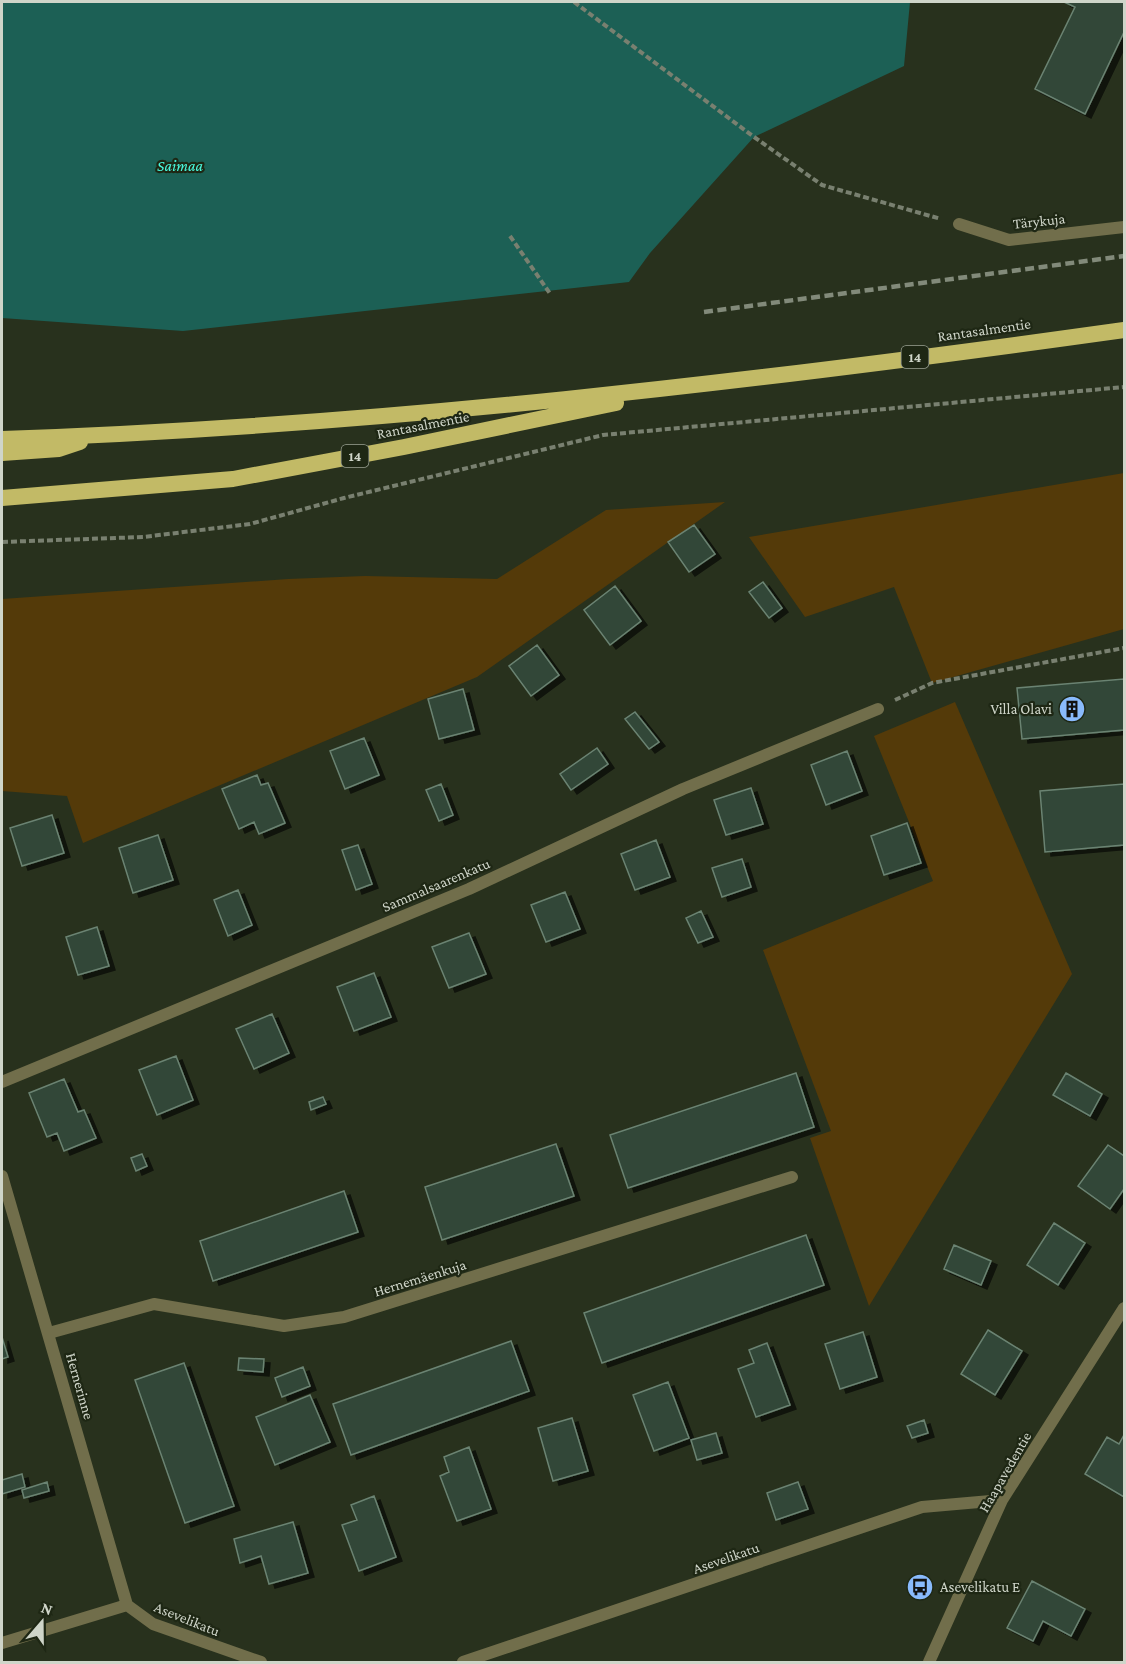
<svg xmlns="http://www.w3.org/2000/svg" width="1126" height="1664" viewBox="0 0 1126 1664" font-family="'Crimson Pro',serif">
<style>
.green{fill:#543a09}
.water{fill:#1c6055}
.building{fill:#304637;stroke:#6b8372;stroke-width:1.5;filter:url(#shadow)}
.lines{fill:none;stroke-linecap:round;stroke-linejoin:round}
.path{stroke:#798070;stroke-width:4;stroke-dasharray:6 3;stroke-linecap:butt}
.minor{stroke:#716e4b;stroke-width:12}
.trunk{stroke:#c2ba66;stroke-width:16}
.rail{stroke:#828a7a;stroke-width:4.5;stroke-dasharray:9 4.5;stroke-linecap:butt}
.labels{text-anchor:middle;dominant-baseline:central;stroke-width:4.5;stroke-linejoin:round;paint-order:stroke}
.shield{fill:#1e2714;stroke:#9aa193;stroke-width:1.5}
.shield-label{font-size:14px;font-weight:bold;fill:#cfd5c9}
.street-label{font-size:15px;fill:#cfd5c9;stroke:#1e2714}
.poi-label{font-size:15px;fill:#cfd5c9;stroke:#1e2714;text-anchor:end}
.water-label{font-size:16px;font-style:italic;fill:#49fadf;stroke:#1e2714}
</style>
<defs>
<filter id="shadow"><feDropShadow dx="6" dy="4" stdDeviation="0" flood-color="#0009"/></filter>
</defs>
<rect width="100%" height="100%" fill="#28311d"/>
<path class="green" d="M1124 473V629L932 683 894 587 805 617 749 537Z
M725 502 477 677 83 843 67 796 2 791V599L288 579 365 576 497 579 606 510Z
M955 702 1072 974 869 1306 810 1138 831 1131 763 950 933 881 874 736Z"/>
<path class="water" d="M2 2H910L904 66 754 137 650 253 629 282 183 331 2 318Z"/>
<path class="building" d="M1064 2H1124V32L1085 114 1035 89 1075 7Z
M694 525 715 554 689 572 668 542Z
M763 582 782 608 769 618 749 592Z
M615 586 641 621 610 645 584 610Z
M537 645 559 675 531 696 509 666Z
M1124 679V730L1022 739 1017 688Z
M463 689 474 730 439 739 428 699Z
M635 712 659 742 649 749 625 719Z
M364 738 379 775 345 789 330 751Z
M597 748 608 764 571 790 560 774Z
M847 751 862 791 826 805 811 765Z
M257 775 261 785 268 783 285 823 259 834 254 822 239 829 222 789Z
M441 784 453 815 439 821 426 790Z
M1124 784V845L1045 852 1040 791Z
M751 788 763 824 726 835 714 800Z
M52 815 64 853 22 866 10 828Z
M907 823 921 863 884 875 871 836Z
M158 835 173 880 133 893 119 848Z
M656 840 670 877 635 890 621 854Z
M358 845 372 884 356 890 342 850Z
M742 859 751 887 722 897 712 868Z
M238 890 252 925 228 936 214 900Z
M565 892 580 929 546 942 531 905Z
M701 911 713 937 698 943 686 918Z
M97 927 109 966 78 975 66 937Z
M469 933 486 974 449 988 432 947Z
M374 973 391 1017 354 1031 337 987Z
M272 1014 289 1053 254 1069 236 1029Z
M176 1056 193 1100 157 1115 139 1070Z
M796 1073 814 1127 628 1188 610 1135Z
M1066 1073 1102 1094 1090 1116 1053 1095Z
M64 1079 78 1112 84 1110 96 1138 64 1151 57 1133 47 1137 29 1093Z
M323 1097 326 1104 311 1110 309 1102Z
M556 1144 574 1196 442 1240 425 1187Z
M1108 1145 1124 1156V1189L1110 1209 1078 1186Z
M142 1154 147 1166 136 1171 131 1158Z
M344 1191 358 1232 213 1281 200 1241Z
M1054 1223 1085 1243 1058 1285 1027 1265Z
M806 1235 824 1285 602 1363 584 1313Z
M954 1245 991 1261 981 1285 944 1269Z
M988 1330 1022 1351 995 1395 961 1374Z
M863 1332 877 1377 840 1389 825 1344Z
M2 1337 8 1357 2 1359Z
M511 1341 529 1391 351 1455 333 1404Z
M767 1343 790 1405 756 1417 738 1369 754 1363 749 1350Z
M239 1358 264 1359 263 1372 238 1370Z
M184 1363 234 1506 185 1523 135 1380Z
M303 1367 310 1386 282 1397 275 1378Z
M668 1382 689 1438 654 1451 633 1395Z
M310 1395 330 1442 275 1465 256 1417Z
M572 1418 588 1471 553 1481 538 1428Z
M924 1420 928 1433 912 1438 907 1426Z
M716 1433 722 1453 697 1460 691 1440Z
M1124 1435V1497L1085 1474 1107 1437 1119 1444Z
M469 1447 491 1509 457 1521 440 1476 449 1472 444 1457Z
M22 1474 25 1487 2 1494V1480Z
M47 1482 49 1491 24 1498 22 1490Z
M798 1482 808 1509 776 1520 767 1493Z
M374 1496 396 1557 359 1571 342 1525 357 1520 351 1505Z
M293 1522 308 1573 269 1584 261 1556 240 1563 234 1539Z
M1032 1581 1085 1609 1071 1636 1043 1621 1033 1641 1007 1628Z"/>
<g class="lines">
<path class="path" d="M574 2 754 137 822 185 941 219
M510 236 551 295
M2 542 143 537 250 524 344 498 603 435 1124 387
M895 700 932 683 1124 648"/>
<path class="minor" d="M959 224 1009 240 1124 227
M2 1082 469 889 683 789 878 709
M2 1176 127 1605
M49 1333 154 1304 284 1326 344 1317 792 1177
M2 1643 127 1605 153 1624 261 1662
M463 1662 922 1507 1002 1500
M929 1662 1002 1500 1124 1308"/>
<path class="trunk" d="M2 439C378 426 752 382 1124 330
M2 453 59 449 80 442
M2 498 233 479 404 447 616 403"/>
<path class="rail" d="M704 312 1124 256"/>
</g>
<defs>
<symbol id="building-disc" viewBox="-11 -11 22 22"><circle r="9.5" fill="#89bafc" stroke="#1e2714"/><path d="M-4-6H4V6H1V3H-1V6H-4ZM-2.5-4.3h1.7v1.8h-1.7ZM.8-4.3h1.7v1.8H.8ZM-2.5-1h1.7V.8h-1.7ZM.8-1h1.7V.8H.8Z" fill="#111"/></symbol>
<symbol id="bus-disc" viewBox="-11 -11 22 22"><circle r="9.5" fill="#89bafc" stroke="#1e2714"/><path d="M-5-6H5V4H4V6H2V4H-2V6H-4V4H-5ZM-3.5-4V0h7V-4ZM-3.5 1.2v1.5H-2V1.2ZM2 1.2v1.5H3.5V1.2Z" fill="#111"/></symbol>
</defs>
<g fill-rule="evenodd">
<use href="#building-disc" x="1057" y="694" width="30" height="30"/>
<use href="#bus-disc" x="905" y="1572" width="30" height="30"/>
</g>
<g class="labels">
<g class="shield">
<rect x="901.5" y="346" width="27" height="22" rx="4.5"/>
<rect x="341.5" y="445" width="27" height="22" rx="4.5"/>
</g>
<g class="shield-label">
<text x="915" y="357">14</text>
<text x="355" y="456">14</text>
</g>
<g class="street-label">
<text transform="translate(1039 221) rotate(-6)">Tärykuja</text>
<text transform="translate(984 330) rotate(-8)">Rantasalmentie</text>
<text transform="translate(423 425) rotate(-11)">Rantasalmentie</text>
<text transform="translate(436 885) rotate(-23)">Sammalsaarenkatu</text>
<text transform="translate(420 1278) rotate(-17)">Hernemäenkuja</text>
<text transform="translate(80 1386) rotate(74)">Hernerinne</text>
<text transform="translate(1005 1472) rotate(-60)">Haapavedentie</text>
<text transform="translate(726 1558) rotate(-19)">Asevelikatu</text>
<text transform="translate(187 1619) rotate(22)">Asevelikatu</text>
</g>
<g class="poi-label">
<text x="1052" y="709">Villa Olavi</text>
<text x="940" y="1587" text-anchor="start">Asevelikatu E</text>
</g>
<g class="water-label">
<text x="180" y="165">Saimaa</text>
</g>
</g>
<rect width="1126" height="1664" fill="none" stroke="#cfd5c9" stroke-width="6"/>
<g transform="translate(42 1622) rotate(20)" stroke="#1e2714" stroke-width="4.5" paint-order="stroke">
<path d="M0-4.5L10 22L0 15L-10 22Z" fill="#cfd5c9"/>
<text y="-9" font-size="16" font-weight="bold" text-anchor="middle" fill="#cfd5c9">N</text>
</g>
</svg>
